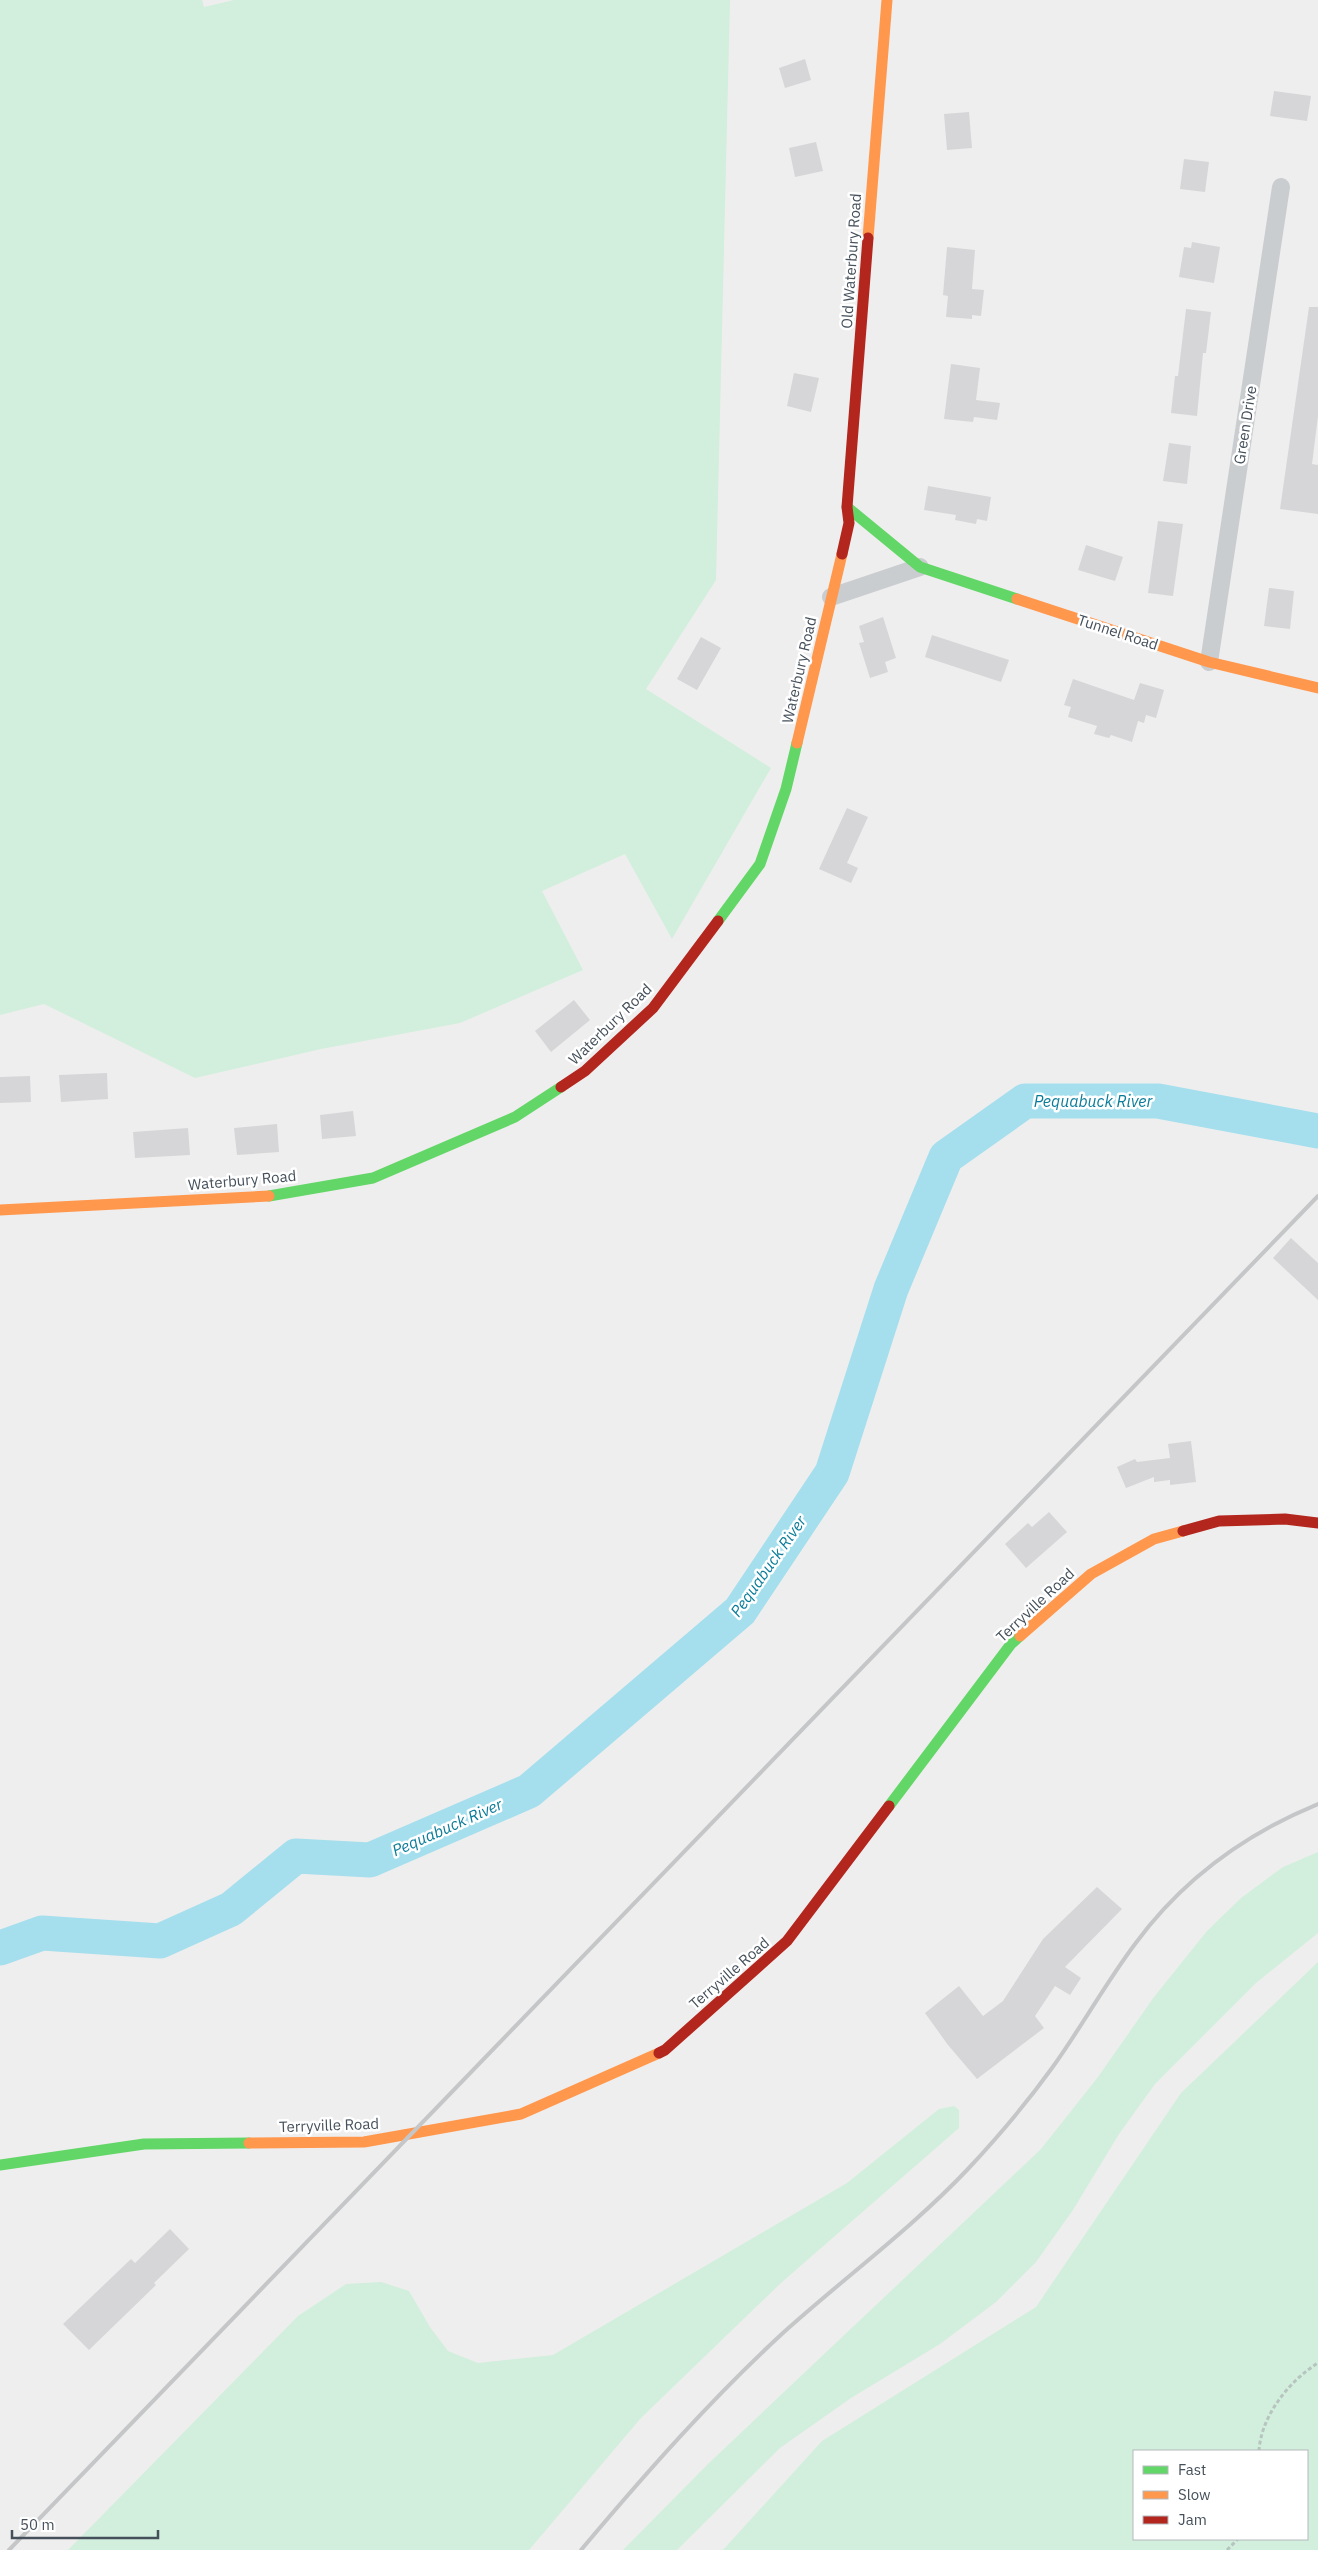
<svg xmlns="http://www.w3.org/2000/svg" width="1318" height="2550" viewBox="0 0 1318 2550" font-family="'IBM Plex Sans',sans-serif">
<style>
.green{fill:#d1efdc;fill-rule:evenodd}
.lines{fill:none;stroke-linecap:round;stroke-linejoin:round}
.river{stroke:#a5dfed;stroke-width:35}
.building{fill:#d6d6d8}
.path{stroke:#b7c4bf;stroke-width:3;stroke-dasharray:4 2.5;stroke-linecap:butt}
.street{stroke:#cacdcf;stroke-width:18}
.fast{stroke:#63d668;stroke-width:11}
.slow{stroke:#ff974d;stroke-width:11}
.jam{stroke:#b3261e;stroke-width:11}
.rail{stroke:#c4c6c8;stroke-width:4}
.labels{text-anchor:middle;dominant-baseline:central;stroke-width:5;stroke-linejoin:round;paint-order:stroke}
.street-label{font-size:15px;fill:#45505b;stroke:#fff}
.water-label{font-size:16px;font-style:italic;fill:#0a7c9a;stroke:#fff}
</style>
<rect width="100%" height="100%" fill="#efeeee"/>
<path class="green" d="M0 0H202L204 7 234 0H730L716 580 646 689 771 768 672 939 625 854 542 891 583 970 460 1023 321 1049 195 1078 44 1004 0 1015Z
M1318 1852V1933L1256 1983 1155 2084 1119 2134 1073 2210 1036 2262 996 2302 940 2344 851 2398 780 2448 677 2550H623L709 2463 1041 2149 1098 2077 1154 1997 1207 1931 1241 1898 1283 1867Z
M1318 1962V2550H723L822 2441 1036 2307 1181 2093ZM1134 2451H1307V2539H1134Z
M954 2106 959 2110V2128L782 2282 641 2418 529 2550H68L298 2316 346 2284 381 2282 409 2291 430 2327 448 2351 478 2363 553 2355 847 2183 939 2109Z"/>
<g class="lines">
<path class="river" d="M0 1948 42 1933 160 1941 231 1909 296 1856 370 1860 529 1791 740 1611 832 1473 891 1289 946 1157 1025 1101H1158L1318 1131"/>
</g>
<path class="building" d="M805 59 811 80 785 88 779 68Z
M1274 91 1311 96 1307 121 1270 116Z
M969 112 972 148 947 150 944 114Z
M816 142 823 171 795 177 789 148Z
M1184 159 1209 162 1205 192 1180 189Z
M1192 242 1220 247 1214 283 1179 277 1184 247 1191 248Z
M947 247 975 250 972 289 984 290 981 316 972 315V319L946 317 948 296 943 295Z
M1309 307H1318V416L1312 464 1318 465V514L1280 509Z
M1186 309 1211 312 1206 353H1203L1197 416 1171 413 1175 376H1178Z
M951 364 980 368 976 400 1000 403 997 420 974 417 973 422 944 419Z
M794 373 819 378 811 412 787 406Z
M1169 443 1191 446 1187 484 1163 481Z
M928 486 991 497 987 521 977 519 976 524 955 520 956 515 924 510Z
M1158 521 1183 524 1173 596 1148 593Z
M1086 545 1123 557 1115 581 1078 570Z
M1269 588 1294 591 1290 629 1264 626Z
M883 617 896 658 885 662 888 672 870 678 859 643 864 642 859 626Z
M932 635 1009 660 1001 682 925 657Z
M701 637 721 648 697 690 677 679Z
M1073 679 1134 700 1140 683 1164 690 1156 718 1146 715 1144 723 1138 721 1132 742 1111 735 1109 738 1094 734 1097 726 1068 717 1071 707 1064 705Z
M847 808 868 817 847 863 858 868 851 883 819 869Z
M574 1000 590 1020 551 1052 535 1031Z
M107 1073 108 1099 61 1102 59 1075Z
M30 1076 31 1102 0 1103V1077Z
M353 1111 356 1136 322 1139 320 1115Z
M277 1124 279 1152 237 1155 234 1128Z
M188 1128 190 1155 135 1158 133 1132Z
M1291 1238 1318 1263V1300L1273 1258Z
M1191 1441 1196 1482 1170 1485V1480L1154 1482V1477L1126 1488 1117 1467 1135 1459 1137 1462 1170 1458 1168 1444Z
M1049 1512 1067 1532 1026 1568 1005 1544 1028 1523 1032 1527Z
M1097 1887 1122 1909 1065 1967 1081 1978 1070 1995 1055 1986 1035 2016 1044 2028 977 2079 948 2045 925 2013 959 1986 983 2016 1003 2001 1043 1939Z
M170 2229 189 2249 154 2283 156 2285 89 2350 63 2324 131 2259 135 2263Z"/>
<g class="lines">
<path class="path" d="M1259 2451C1261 2416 1289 2381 1318 2363
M1227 2550 1238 2539"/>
<path class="street" d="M831 597 920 567
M1209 662 1281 187"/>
<path class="fast" d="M847 507 920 567 1017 599
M718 921 760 864 786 789 797 743
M269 1196 373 1178 515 1117 561 1087
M889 1806 1011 1644 1020 1636
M0 2165 144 2144 249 2143"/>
<path class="slow" d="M868 238 887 0
M1017 599 1209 662 1318 688
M797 743 842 554
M0 1210 269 1196
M1020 1636 1091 1574 1154 1539 1183 1531
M249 2143 364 2142 521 2114 659 2053"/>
<path class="jam" d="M842 554 849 523 847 507 868 238
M561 1087 585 1071 653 1008 718 921
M1183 1531 1219 1521 1285 1519 1318 1523
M659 2053 665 2050 787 1941 889 1806"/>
<path class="rail" d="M9 2550 1318 1196
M581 2550C645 2474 711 2399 784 2332 844 2278 911 2229 967 2170 997 2138 1026 2104 1052 2068 1081 2028 1105 1984 1135 1944 1182 1880 1245 1834 1318 1804"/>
</g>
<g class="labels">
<g class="street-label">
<text transform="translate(851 261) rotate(-86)">Old Waterbury Road</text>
<text transform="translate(1245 425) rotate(-81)">Green Drive</text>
<text transform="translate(1118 632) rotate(18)">Tunnel Road</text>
<text transform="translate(799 670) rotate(-77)">Waterbury Road</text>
<text transform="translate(610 1024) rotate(-44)">Waterbury Road</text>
<text transform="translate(242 1180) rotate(-5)">Waterbury Road</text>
<text transform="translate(1035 1605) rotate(-43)">Terryville Road</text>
<text transform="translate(729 1973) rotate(-41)">Terryville Road</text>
<text transform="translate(329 2125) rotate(-2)">Terryville Road</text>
</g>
<g class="water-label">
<text x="1093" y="1101">Pequabuck River</text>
<text transform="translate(768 1566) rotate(-55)">Pequabuck River</text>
<text transform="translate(447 1827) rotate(-24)">Pequabuck River</text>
</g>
</g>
<rect x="1133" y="2450" width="175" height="90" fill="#ffffff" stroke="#b5b9bd"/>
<rect x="1143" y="2466" width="25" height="8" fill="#63d668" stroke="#b5b9bd"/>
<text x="1178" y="2475" font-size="15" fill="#45505b">Fast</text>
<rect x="1143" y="2491" width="25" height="8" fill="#ff974d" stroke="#b5b9bd"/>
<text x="1178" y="2500" font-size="15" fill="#45505b">Slow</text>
<rect x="1143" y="2516" width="25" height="8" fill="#b3261e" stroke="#b5b9bd"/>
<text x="1178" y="2525" font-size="15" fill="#45505b">Jam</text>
<path d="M12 2530v8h146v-8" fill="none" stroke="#45505b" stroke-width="2.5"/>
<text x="20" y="2530" font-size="15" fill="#45505b" stroke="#ffffff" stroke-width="4" paint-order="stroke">50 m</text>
</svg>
